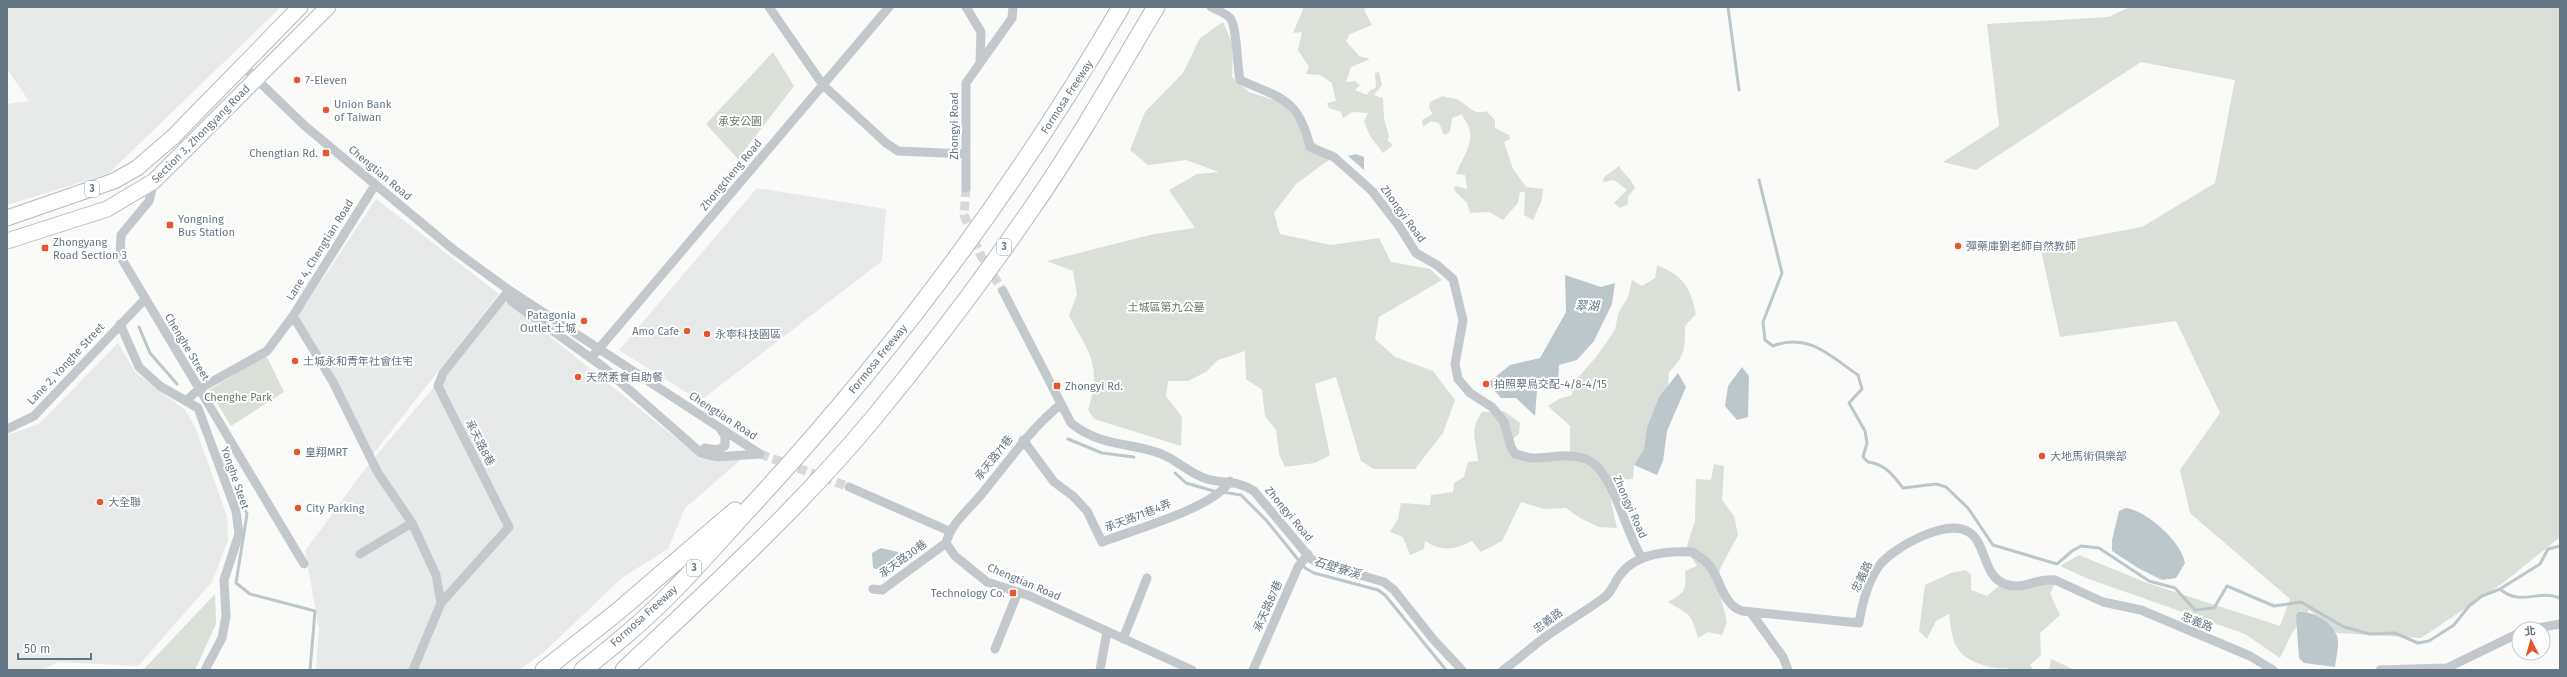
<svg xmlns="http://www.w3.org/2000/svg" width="2567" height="677" viewBox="0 0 2567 677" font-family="'Fira Sans','Noto Sans TC',sans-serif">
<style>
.built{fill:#e8e9e9}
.green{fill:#dadfd7}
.water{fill:#bbc7cb}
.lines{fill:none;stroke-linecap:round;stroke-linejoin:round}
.stream{stroke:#bbc7cb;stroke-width:3}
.minor-tunnel{stroke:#d5d9db;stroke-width:9;stroke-dasharray:9 4.5;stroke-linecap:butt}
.primary-casing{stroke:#b5babe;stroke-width:17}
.motorway-casing{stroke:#b4b9bd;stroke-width:19}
.minor{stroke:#c3c8cc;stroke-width:9}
.primary{stroke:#fff;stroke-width:15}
.motorway{stroke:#fff;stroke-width:17}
.poi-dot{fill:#e4572e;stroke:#fff;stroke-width:1.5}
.labels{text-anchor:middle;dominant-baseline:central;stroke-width:4;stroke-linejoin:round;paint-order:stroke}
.shield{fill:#fff;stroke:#939fa8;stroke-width:1}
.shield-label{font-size:10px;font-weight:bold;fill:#657683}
.poi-label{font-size:11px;fill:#657683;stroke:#fff;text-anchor:start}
.street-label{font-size:11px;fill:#657683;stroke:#fff}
.park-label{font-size:11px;fill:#687a64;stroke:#fff}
.water-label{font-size:12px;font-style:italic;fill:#60757c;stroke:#fff}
</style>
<rect width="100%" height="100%" fill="#fafaf8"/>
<path class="built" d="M7 7H281L108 174 7 205V104L29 101 7 69Z
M757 188 886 209 882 261 700 401 619 350Z
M376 199 499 294 373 454 298 316Z
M506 301 687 447 715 462 744 457 685 508 668 549 623 577 544 652 519 670H316L319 628 305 551 365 469Z
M118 343 136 373 185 410 195 427 227 516 228 540 212 582 138 666 59 662 42 670H7V435L39 424Z"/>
<path class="green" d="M1304 7H1367L1364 10 1372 25 1350 34 1346 41 1359 56 1370 59 1351 67 1346 82 1355 81 1360 85 1355 90 1367 95 1370 90 1376 88 1375 73 1379 72 1382 85 1374 95 1383 98 1384 118 1389 137 1387 140 1393 145 1383 153 1370 136 1364 121 1368 113 1352 112 1343 118 1341 112 1329 108 1327 103 1336 101 1332 83 1320 75 1306 74 1309 67 1298 50 1302 32 1293 33Z
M2130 7H2560V537L2503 583 2421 638 2337 633 2309 610 2292 633 2280 658 2245 634 2086 578 2060 566 2079 555 2147 583 2280 626 2290 599 2190 513 2180 470 2220 413 2176 321 2060 337 2040 246 2142 227 2215 183 2235 80 2141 62 1976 170 1943 162 1999 126 1987 24 2108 17Z
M1223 22 1233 45 1232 77 1249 92 1283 103 1303 130 1330 159 1296 184 1274 213 1280 234 1331 245 1379 238 1391 262 1430 269 1442 280 1379 317 1375 339 1395 357 1433 371 1455 400 1443 433 1415 469H1374L1361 461 1336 377 1315 384 1330 455 1315 463 1285 467 1279 454 1276 430 1265 416 1262 390 1246 379 1245 351 1218 360 1206 372 1188 381H1168L1166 396 1182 417 1181 446 1094 419 1088 410C1102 365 1090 354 1069 316L1077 294 1073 271 1047 261 1154 234 1195 228 1169 190 1197 174 1219 172 1186 160 1148 165 1130 150 1145 112 1183 73 1200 38Z
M773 52 794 86 738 159 706 124Z
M1443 96C1447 98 1448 97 1452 98 1466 100 1471 117 1486 111L1495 120V128L1509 135 1510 139 1504 142 1513 169 1526 187 1543 189 1542 200 1533 220 1524 215 1525 192H1520L1518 203 1503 220 1489 212 1470 213 1467 203 1454 190 1455 186 1467 189 1465 175 1456 174C1461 160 1474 145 1469 128 1468 123 1464 120 1462 114L1452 118 1450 132 1444 135 1439 123 1431 121 1423 127 1422 120 1433 114 1429 108 1430 102Z
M1619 166C1624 175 1631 178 1635 188L1628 197V204L1620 208 1614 203 1627 190 1614 180 1603 182 1604 177Z
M1657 265C1683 276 1690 286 1696 314L1685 326C1685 347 1685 357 1669 372L1668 387 1659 397 1647 427 1644 449 1634 465 1633 479 1619 480 1608 488 1617 528 1599 527 1580 518 1566 508 1544 509 1521 502 1502 541 1481 552 1472 541C1453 550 1443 552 1425 541L1424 549 1410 555 1403 537 1390 532 1398 519 1401 503 1430 505 1431 495 1453 492 1454 483 1464 477 1468 462 1478 461C1477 440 1468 432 1482 412L1504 411 1520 423 1519 434 1509 442 1514 453 1570 459V426L1548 406 1559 399 1572 395 1574 382 1597 356 1615 330 1618 314 1628 297 1632 280 1642 286 1655 278Z
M266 355 284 392 231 426 209 390Z
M1714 464 1724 466 1722 500 1734 516 1738 535 1720 569 1717 582 1727 622 1722 635 1708 632 1698 638C1690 610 1690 616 1668 602 1684 593 1687 591 1685 571L1697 566 1686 549 1695 521 1696 479 1711 480Z
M1966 570 1971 575V590L1987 596 2001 584 2056 582 2050 593 2060 615 2040 633 2041 655 2030 665 2034 670H2008L2007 668C1997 669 1990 668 1980 664 1954 655 1952 640 1949 614L1936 621 1927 639 1919 631 1925 585 1951 573Z
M215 594 216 624 195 670H143Z
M2051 659 2075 670H2049Z"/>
<path class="water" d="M1356 154 1364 157V170L1348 156Z
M1565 275 1601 287 1615 283 1612 304 1594 341 1577 360 1559 365 1558 381 1537 390 1535 416 1516 398H1501L1488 383 1510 365 1540 358 1566 312Z
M1742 367 1749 376 1748 417 1737 420 1725 406 1728 386Z
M1678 373 1686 387 1667 431 1663 461 1657 475 1634 465 1644 449 1647 427 1659 397Z
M2126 508C2147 511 2181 541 2185 563L2176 578 2162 580 2138 568 2112 551V540L2119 511Z
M881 548 898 552 904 565 886 572 873 568 872 553Z
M2298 612C2310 612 2315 614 2325 621 2343 635 2338 645 2335 667L2304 663 2299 658 2296 616Z"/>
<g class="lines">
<path class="stream" d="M1728 7 1739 90
M1759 180 1782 273 1763 322 1765 340 1773 346C1808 332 1830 356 1858 375L1862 389 1849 403 1865 431 1867 443 1863 457 1868 462C1885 464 1893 475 1903 488L1936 484 1946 487 1968 508 1993 545 2057 564 2072 551 2081 546 2099 548 2149 581 2175 588 2195 610 2214 608 2227 586 2274 606 2301 602 2344 627 2370 634 2395 633 2418 643 2429 641 2454 625 2469 606 2482 596 2500 589C2521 607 2537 589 2560 598
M139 327 150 353 177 384
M1068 439 1102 453 1134 457
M223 457 247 514 236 583 250 594 315 611 310 670
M1175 473 1186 483 1217 492
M1222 492 1241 495 1266 520 1305 568 1314 573 1378 590 1385 595 1446 670
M2500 589 2540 564 2548 549 2560 546"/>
<path class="minor-tunnel" d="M966 188 964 215 981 256 1003 291
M760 454 849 487"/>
<defs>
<path id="primary" d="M7 218 114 181 137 168 173 137 300 7
M7 241 107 209 154 181 328 7"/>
<path id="motorway" d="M544 670 616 613 735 511
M583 670C613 646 644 621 671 593 700 564 727 532 756 501 895 350 1018 184 1121 7
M624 670C709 590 797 510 872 420 928 352 982 281 1032 208 1077 143 1116 74 1156 7"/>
</defs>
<use href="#primary" class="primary-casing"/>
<use href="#motorway" class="motorway-casing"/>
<path class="minor" d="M769 7 823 85 886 143 898 151 966 154
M966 7 981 32 980 62
M1211 7C1216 10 1226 13 1230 18 1237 25 1237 67 1240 80 1281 98 1299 99 1310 147L1334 157 1372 191 1399 226 1416 253 1437 265 1453 279 1463 320 1455 364 1458 379 1470 393 1492 407 1504 422 1511 447 1515 454C1521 455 1528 458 1533 458 1550 458 1572 452 1588 460 1613 471 1626 534 1642 558
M243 66 305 126 454 250 509 290 760 454
M154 181 149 201 121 235 120 256 304 564
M375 185 293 316 333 382 378 473 412 523 436 575 441 603 413 670
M966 188V83L1012 18 1013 7
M509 290 511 301 602 366 701 453 716 457 760 454
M1003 291 1071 423C1099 446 1127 442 1159 453 1176 459 1190 474 1207 479 1224 484 1238 480 1254 491L1311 559 1319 563 1384 582 1394 590 1433 639 1462 670
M120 324 139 367 160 386 198 408 236 511 239 534 224 580 226 616 222 638 205 670
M591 358 889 7
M186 401 199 389 267 351 293 316
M1061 404C1027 432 1008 463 980 496 967 511 951 524 946 543L955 556 987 582 1030 596 1192 670
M7 429 34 416 145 299
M1023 440 1054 482 1073 496 1087 511 1102 542C1133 530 1214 508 1230 481
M705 448 717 450 725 446V436L721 430
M849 487 949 531
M360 554 412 523
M873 589 882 590 946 543
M441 603 509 527 438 386 443 373 509 290
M1752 614 1783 657 1788 670
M2531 629 2560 624
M1123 639 1147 578
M995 649 1018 592
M1100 670 1107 632
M1253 670 1298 567 1308 554
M1503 670C1518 660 1530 648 1544 638 1563 624 1583 613 1602 599 1612 593 1613 584 1620 575 1636 553 1667 551 1692 552 1699 556 1705 560 1710 566 1721 581 1723 605 1742 611L1859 623C1862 604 1867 583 1879 566 1892 548 1945 519 1967 531 1987 541 1982 576 2005 584 2023 591 2038 577 2055 580L2103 602 2141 610 2250 656 2273 670
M2380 670 2447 668 2519 633"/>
<use href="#primary" class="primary"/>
<use href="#motorway" class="motorway"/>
</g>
<g class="poi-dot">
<circle cx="297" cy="80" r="4"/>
<circle cx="326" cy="110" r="4"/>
<rect x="322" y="149" width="8" height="8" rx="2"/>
<rect x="166" y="221" width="8" height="8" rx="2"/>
<circle cx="1958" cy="246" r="4"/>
<rect x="41" y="244" width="8" height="8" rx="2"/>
<circle cx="584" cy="321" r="4"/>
<circle cx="687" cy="331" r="4"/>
<circle cx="707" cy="334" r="4"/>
<circle cx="295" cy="361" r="4"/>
<circle cx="578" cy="377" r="4"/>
<circle cx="1486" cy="384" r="4"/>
<rect x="1053" y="382" width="8" height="8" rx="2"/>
<circle cx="297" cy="452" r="4"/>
<circle cx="2042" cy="456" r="4"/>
<circle cx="100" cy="502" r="4"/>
<circle cx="298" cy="508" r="4"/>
<rect x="1009" y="589" width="8" height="8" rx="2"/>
</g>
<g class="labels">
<g class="shield">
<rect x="85" y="181" width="14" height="16" rx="3"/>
<rect x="997" y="239" width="14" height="16" rx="3"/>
<rect x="687" y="560" width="14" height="16" rx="3"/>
</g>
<g class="shield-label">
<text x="92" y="189">3</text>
<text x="1004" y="247">3</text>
<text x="694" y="568">3</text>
</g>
<g class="poi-label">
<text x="305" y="80">7-Eleven</text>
<text x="334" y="104">Union Bank<tspan x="334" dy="13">of Taiwan</tspan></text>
<text x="318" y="153" text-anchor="end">Chengtian Rd.</text>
<text x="178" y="219">Yongning<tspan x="178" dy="13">Bus Station</tspan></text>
<text x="53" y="242">Zhongyang<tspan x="53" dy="13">Road Section 3</tspan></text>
<text x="1966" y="246">彈藥庫劉老師自然教師</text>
<text x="576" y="315" text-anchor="end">Patagonia<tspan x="576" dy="13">Outlet 土城</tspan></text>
<text x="679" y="331" text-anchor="end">Amo Cafe</text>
<text x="715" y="334">永寧科技園區</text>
<text x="303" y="361">土城永和青年社會住宅</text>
<text x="586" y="377">天然素食自助餐</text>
<text x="1494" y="384">拍照翠鳥交配-4/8-4/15</text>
<text x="1065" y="386">Zhongyi Rd.</text>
<text x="305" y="452">皇翔MRT</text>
<text x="2050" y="456">大地馬術俱樂部</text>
<text x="108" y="502">大全聯</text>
<text x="306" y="508">City Parking</text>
<text x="1005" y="593" text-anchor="end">Technology Co.</text>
</g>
<g class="street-label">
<text transform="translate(1067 97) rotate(-57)">Formosa Freeway</text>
<text transform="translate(954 126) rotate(-90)">Zhongyi Road</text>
<text transform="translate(201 134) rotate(-45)">Section 3, Zhongyang Road</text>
<text transform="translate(380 173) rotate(40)">Chengtian Road</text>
<text transform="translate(731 175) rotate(-50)">Zhongcheng Road</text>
<text transform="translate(1403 214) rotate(54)">Zhongyi Road</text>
<text transform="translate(320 250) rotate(-58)">Lane 4, Chengtian Road</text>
<text transform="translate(187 347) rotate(59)">Chenghe Street</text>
<text transform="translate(878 359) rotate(-51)">Formosa Freeway</text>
<text transform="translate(66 364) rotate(-47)">Lane 2, Yonghe Street</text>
<text transform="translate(723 416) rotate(33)">Chengtian Road</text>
<text transform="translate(480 443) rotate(63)">承天路8巷</text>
<text transform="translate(994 458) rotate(-52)">承天路71巷</text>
<text transform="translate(235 478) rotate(71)">Yonghe Steet</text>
<text transform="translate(1630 507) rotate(66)">Zhongyi Road</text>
<text transform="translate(1289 514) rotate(50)">Zhongyi Road</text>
<text transform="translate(1138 516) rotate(-21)">承天路71巷4弄</text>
<text transform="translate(903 559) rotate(-36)">承天路30巷</text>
<text transform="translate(1862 577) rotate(-64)">忠義路</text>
<text transform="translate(1024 582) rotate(23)">Chengtian Road</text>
<text transform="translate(1268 606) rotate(-66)">承天路87巷</text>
<text transform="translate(644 616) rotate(-42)">Formosa Freeway</text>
<text transform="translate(1548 621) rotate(-36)">忠義路</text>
<text transform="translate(2197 622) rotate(22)">忠義路</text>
</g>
<g class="park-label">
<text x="740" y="121">承安公園</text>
<text x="1166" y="307">土城區第九公墓</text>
<text x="238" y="397">Chenghe Park</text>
</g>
<g class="water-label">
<text x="1587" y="306">翠湖</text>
<text transform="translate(1337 568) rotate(17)">石壁寮溪</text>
</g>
</g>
<rect width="2567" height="677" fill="none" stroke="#657683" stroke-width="16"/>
<g transform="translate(2531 641) rotate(354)"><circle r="19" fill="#ffffff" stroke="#c1c8cd"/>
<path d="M0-3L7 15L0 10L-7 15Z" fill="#e4572e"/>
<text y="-6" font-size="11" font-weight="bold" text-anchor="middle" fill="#657683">北</text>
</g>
<path d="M18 653v6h73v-6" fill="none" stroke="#657683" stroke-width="2"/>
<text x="24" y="653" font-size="12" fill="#657683" stroke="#ffffff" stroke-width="3" paint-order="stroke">50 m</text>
</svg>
